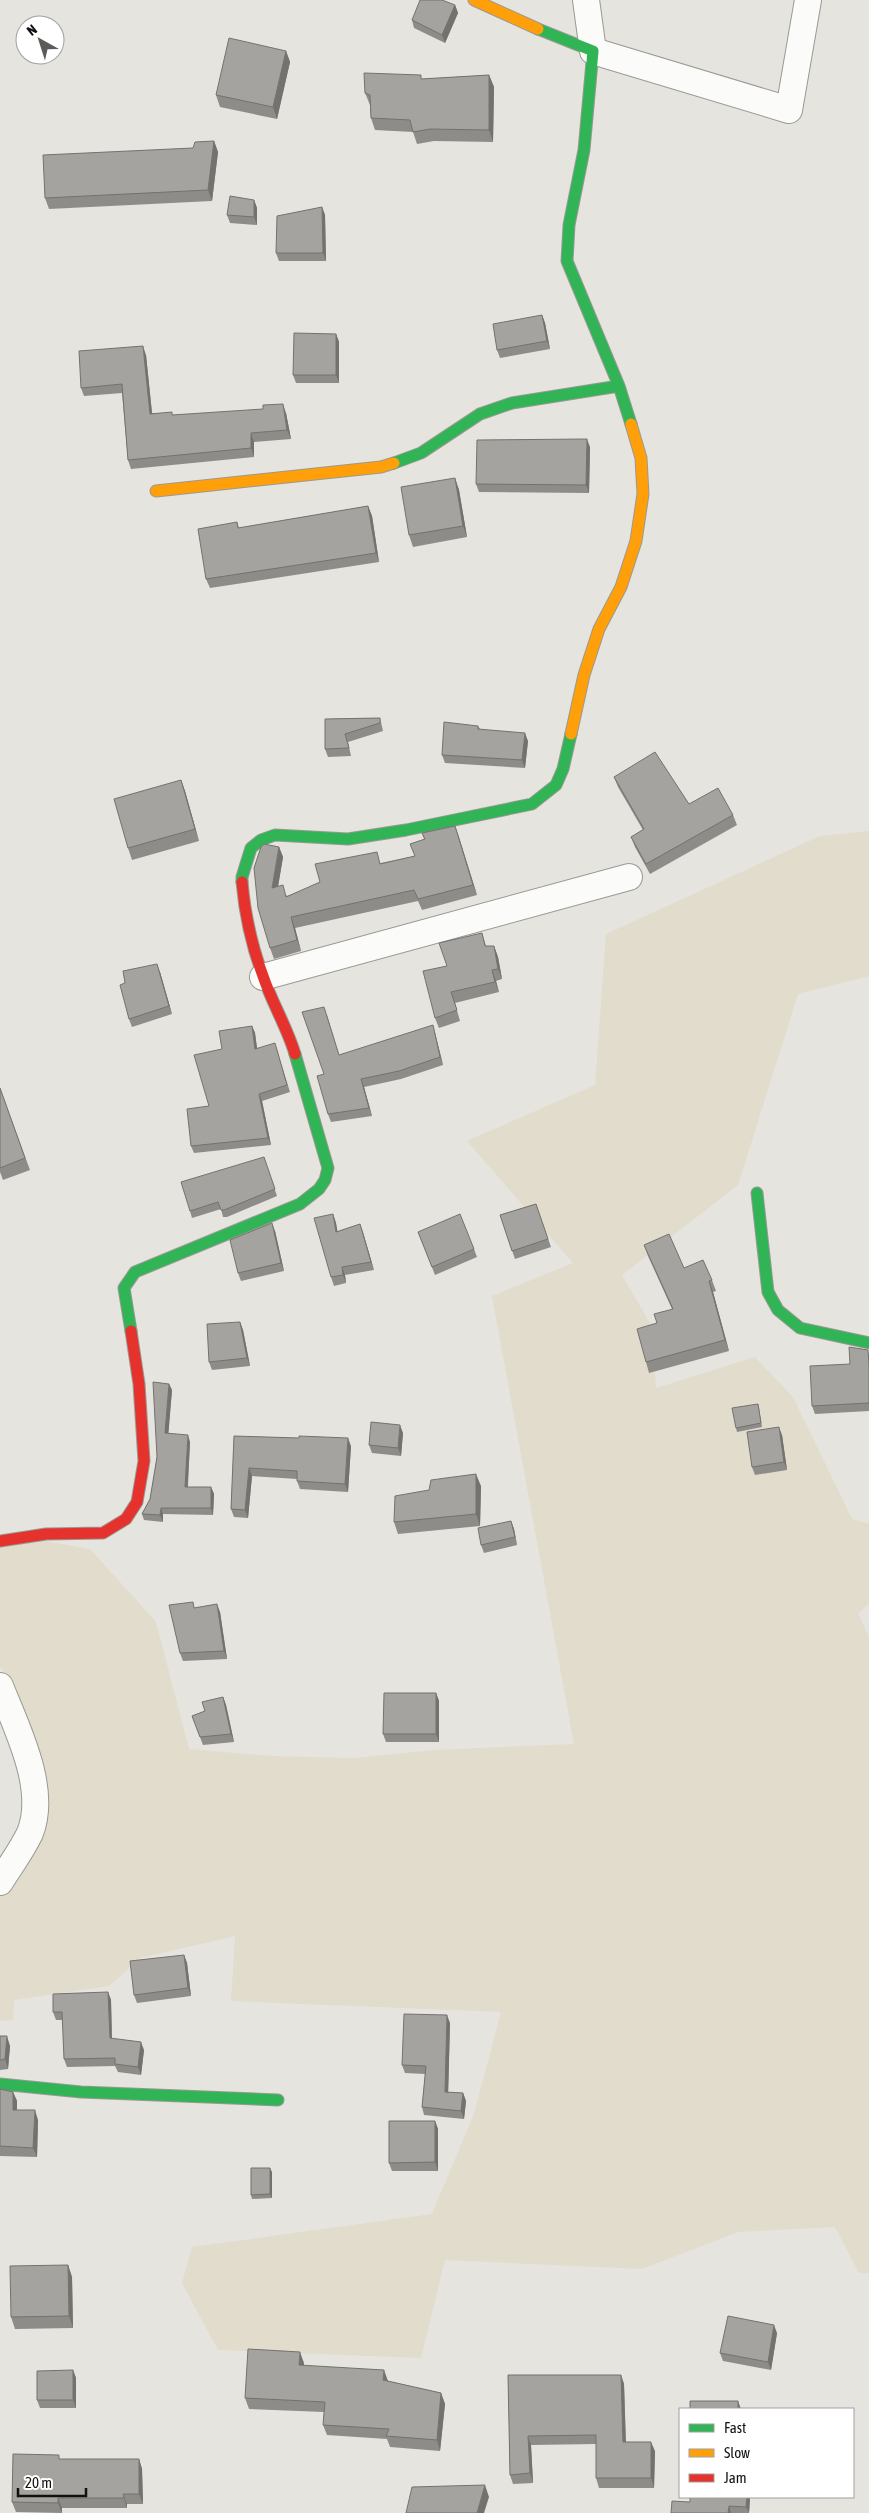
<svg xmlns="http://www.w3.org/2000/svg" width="869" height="2513" viewBox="0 0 869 2513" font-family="'Asap Condensed',sans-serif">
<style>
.green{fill:#e1dccb}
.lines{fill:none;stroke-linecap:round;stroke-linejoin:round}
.street-casing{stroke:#9a9994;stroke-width:28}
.fast-casing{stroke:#9a9994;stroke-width:13}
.slow-casing{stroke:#9a9994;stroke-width:13}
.jam-casing{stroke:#9a9994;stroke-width:13}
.street{stroke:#fbfbfa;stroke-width:26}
.fast{stroke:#30b455;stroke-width:11}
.slow{stroke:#ff9f0a;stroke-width:11}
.jam{stroke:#e5322d;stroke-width:11}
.wall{fill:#8e8c89}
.shaded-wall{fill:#74726f}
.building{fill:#a5a39f;stroke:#74726f}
</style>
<rect width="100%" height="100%" fill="#e6e4de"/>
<path class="green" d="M869 831V976L798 994 738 1185 622 1275 651 1325 656 1388 755 1357 793 1397 852 1519 869 1524V1604L858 1613 869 1638V2273H859L835 2227 738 2232 642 2269 445 2260 421 2358 218 2350 182 2283 192 2247 432 2214 474 2114 501 2012 231 2001 235 1936 140 1958 109 1986 14 2000 13 2020 0 2021V1887L14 1859 31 1767 19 1699 0 1666V1541L23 1537 90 1549 156 1622 189 1749 271 1756 354 1758 434 1750 574 1744 492 1296 573 1263 467 1141 595 1085 606 934 820 836Z"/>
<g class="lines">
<defs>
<path id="street" d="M586 0 593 51 789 110 808 0
M263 977 629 877
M0 1686C16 1727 48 1788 30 1833 22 1850 10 1866 0 1882"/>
<path id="fast" d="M538 29 593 51 584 150 569 225 567 261 619 386 631 424
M394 463 421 453 480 414 512 403 619 386
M242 882V877L251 848 261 840 275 835 348 839 406 830 532 804 556 785 563 769 571 734
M757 1193 768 1292 778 1310 800 1328 869 1343
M131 1331 124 1288 135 1272 300 1204 319 1189 325 1180 328 1168 295 1054
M0 2084 81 2092 278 2100"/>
<path id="slow" d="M474 0 538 29
M156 491 381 467 394 463
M571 734 584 675 599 629 621 587 636 541 643 494 641 458 631 424"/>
<path id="jam" d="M242 882C245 916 251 944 263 976 272 1003 287 1027 295 1054
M0 1541 46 1534 103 1533 126 1519 137 1502 144 1461 139 1384 131 1331"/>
</defs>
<use href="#street" class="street-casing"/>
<use href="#fast" class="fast-casing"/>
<use href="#slow" class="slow-casing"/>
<use href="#jam" class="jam-casing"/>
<use href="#street" class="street"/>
<use href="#fast" class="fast"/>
<use href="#slow" class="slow"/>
<use href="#jam" class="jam"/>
</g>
<path class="wall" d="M455 5 458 13 445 43 414 28 412 20Z
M286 51 290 62 277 119 220 107 216 95Z
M489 75 494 87 493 142 434 141 417 144 413 132 375 130 371 118 370 105 365 93 422 79Z
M214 141 218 152 212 201 49 209 45 198Z
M254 200 257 208V225L230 223 227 215Z
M322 207 325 215 326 261H279L276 253Z
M542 315 545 323 550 349 500 358 497 350Z
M336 334 339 342V383H296L293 375Z
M146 355 152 413 173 415 286 413 291 439 254 442V457L131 469 128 460 122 393 84 396 81 388Z
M590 447 589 493 479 492 476 484Z
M455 478 459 490 467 537 413 547 409 535Z
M368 506 372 516 379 562 210 588 206 579 237 522 239 528Z
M380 718 383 731 348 742 351 756 328 757 325 749V719Z
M478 726 480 729 528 741 525 768 445 763 442 755Z
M614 777 689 804 733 815 737 825 650 874 635 847 631 837 643 830 618 787Z
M181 780 185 791 199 841 132 860 128 848Z
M455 826 477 895 422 910 418 901 295 928 301 951 274 959 270 948 279 847 283 857 278 886 287 896 381 863 415 856 424 839 422 833Z
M482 933 486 946H494L498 957 502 979 496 981 499 992 455 1003 460 1021 439 1028 435 1018 447 966Z
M160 972 172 1014 132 1027 129 1019 125 983Z
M327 1015 339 1055 435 1033 443 1065 401 1079 364 1087 372 1116 331 1122 328 1114 324 1074Z
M252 1026 255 1033 257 1048 277 1050 290 1092 262 1101 271 1145 194 1153 191 1146 209 1106 222 1049Z
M0 1088 30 1170 3 1180 0 1172Z
M264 1157 277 1196 227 1217H223L221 1209 192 1218 190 1211Z
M536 1204 551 1247 515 1259 500 1215Z
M333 1214 336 1223 337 1232 360 1224 374 1270 345 1275 346 1283 334 1286 331 1277Z
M275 1231 284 1271 241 1281 238 1273Z
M418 1232 474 1249 477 1257 435 1275Z
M644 1245 684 1268 712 1280 716 1291 713 1292 729 1351 649 1373 646 1362 657 1323 672 1309 648 1256Z
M240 1322 243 1330 250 1366 212 1370 209 1362Z
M869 1353V1411L815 1414 812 1406 850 1364Z
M169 1384 172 1390 168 1433 190 1442 188 1487H211L214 1494 213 1515 163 1514V1522L144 1520 142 1514 150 1499Z
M758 1404 759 1408 762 1427 737 1432 736 1428Z
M403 1433 401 1456 372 1453 369 1445Z
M782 1435 787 1470 755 1475 752 1467Z
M234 1436 351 1446 348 1492 300 1489 297 1481V1479L252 1476 248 1518 234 1517 231 1509Z
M481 1486 480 1526 398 1534 394 1522Z
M511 1521 514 1529 517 1545 484 1553 481 1545Z
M195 1608 220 1612 227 1659 183 1661 180 1653Z
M436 1693 439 1701V1742H386L383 1734Z
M223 1697 226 1705 234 1742 203 1745 192 1716 205 1711Z
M184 1955 187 1963 191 1996 137 2003 134 1995Z
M108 1992 111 2000 112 2039 144 2050 141 2075 118 2072 115 2066 67 2067 64 2059 63 2020H56L53 2012Z
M450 2023 448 2092 463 2093 466 2101 464 2119 424 2115 422 2107 425 2074 405 2073 402 2065Z
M0 2036 10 2046 8 2069 0 2070Z
M0 2089 13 2092 17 2101V2110L38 2120 37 2157 0 2156Z
M435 2121 438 2129V2171H392L389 2163Z
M272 2172V2198L252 2199 251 2195Z
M68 2265 72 2277 73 2328 15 2329 11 2317Z
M777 2333 771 2370 723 2361 720 2353Z
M304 2363 303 2365 388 2381 441 2393 445 2404 440 2451 390 2447 387 2439 327 2435 323 2425 324 2412 249 2409 245 2398Z
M73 2370 76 2378V2408H40L37 2400Z
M508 2375H621L624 2384 626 2442 655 2451 654 2488H599L596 2478V2444L531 2445 533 2483 513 2484 510 2475Z
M61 2459H139L142 2469 143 2504H127V2508H62V2513L16 2512 12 2502Z
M750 2498 749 2513H671L690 2502Z"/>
<path class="shaded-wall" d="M455 5 458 13 445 43 442 35Z
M286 51 290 62 277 119 273 107Z
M489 75 494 87 493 142 489 130Z
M214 141 218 152 212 201 208 190Z
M254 200 257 208V225L254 217Z
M322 207 325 215 326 261 323 253Z
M542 315 545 323 550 349 547 341Z
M336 334 339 342V383L336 375Z
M143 346 146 355 153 423 150 414Z
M283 404 286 413 291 439 287 430Z
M251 433 254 442V457L251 448Z
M587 439 590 447 589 493 586 485Z
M455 478 459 490 467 537 463 526Z
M368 506 372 516 379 562 376 553Z
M525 733 528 741 525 768 522 760Z
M181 780 185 791 199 841 195 829Z
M455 826 459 837 477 895 473 885Z
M279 847 283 857 276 899 272 888Z
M291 917 295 928 301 951 297 940Z
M494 946 498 957 502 979 498 969Z
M157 964 160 972 172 1014 169 1006Z
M492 970 496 981 499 992 495 982Z
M433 1025 443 1065 440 1057Z
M252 1026 255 1033 258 1056 255 1049Z
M361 1079 364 1087 372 1116 369 1108Z
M259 1094 262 1101 271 1145 268 1138Z
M333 1214 336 1223 339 1240 336 1232Z
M272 1223 275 1231 284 1271 281 1263Z
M360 1224 363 1232 374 1270 371 1262Z
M342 1267 345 1275 346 1283 343 1275Z
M709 1281 713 1292 729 1351 725 1340Z
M240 1322 243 1330 250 1366 247 1358Z
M169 1384 172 1390 168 1439 165 1433Z
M400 1425 403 1433 401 1456 398 1448Z
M779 1427 782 1435 787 1470 784 1462Z
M188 1435 190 1442 187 1494 185 1487Z
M348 1438 351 1446 348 1492 345 1484Z
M249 1468 252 1476 248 1518 245 1510Z
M476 1474 481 1486 480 1526 476 1514Z
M211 1487 214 1494 213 1515 211 1508Z
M161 1508 163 1514V1522L160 1515Z
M511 1521 514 1529 517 1545Z
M217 1604 220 1612 227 1659 224 1651Z
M436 1693 439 1701V1742L436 1734Z
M223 1697 226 1705 234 1742 231 1734Z
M184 1955 187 1963 191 1996 188 1988Z
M108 1992 111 2000 112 2046 110 2038Z
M447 2015 450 2023 448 2100 445 2092Z
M7 2036 10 2046 8 2069 5 2059Z
M141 2042 144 2050 141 2075 138 2067Z
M13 2092 17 2101V2119L13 2110Z
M463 2093 466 2101 464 2119 461 2111Z
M35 2110 38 2120 37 2157 33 2148Z
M435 2121 438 2129V2171L435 2162Z
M270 2168 272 2172V2198L270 2194Z
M68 2265 72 2277 73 2328 69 2316Z
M774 2325 777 2333 771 2370 768 2362Z
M300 2352 304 2363 303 2375 299 2365Z
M73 2370 76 2378V2408L73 2400Z
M384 2370 388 2381 387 2391 383 2380Z
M621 2375 624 2384 626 2452 623 2442Z
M441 2393 445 2404 440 2451 437 2440Z
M738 2401 741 2409H738Z
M528 2436 531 2445 533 2483 530 2473Z
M651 2442 655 2451 654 2488 651 2478Z
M139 2459 142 2469 143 2504 139 2494Z
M485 2485 489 2497 484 2513H477Z
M123 2494 127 2504V2508L124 2498Z
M747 2497H750V2498L749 2513 746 2507Z
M58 2498 62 2508V2513L58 2503Z
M729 2506 731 2513H728Z"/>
<path class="building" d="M420 0H442L455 5 442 35 412 20Z
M229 38 286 51 273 107 216 95Z
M364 73 421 75V79L489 75V130L430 129 413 132 410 120 371 118 370 95 365 93Z
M214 141 208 190 45 198 43 155 193 148 195 142Z
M230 196 254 200V217L227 215Z
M322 207 323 253H276L277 216Z
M542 315 547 341 497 350 493 324Z
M294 333 336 334V375H293Z
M143 346 150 414 172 412V415L263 409V405L283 404 287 430 251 433V448L128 460 122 384 81 388 79 351Z
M587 439 586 485 476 484 477 440Z
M455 478 463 526 409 535 401 487Z
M368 506 376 553 206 579 198 529 237 522 238 528Z
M380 718V723L345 734 349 748 325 749V719Z
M444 722 478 726V729L525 733 522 760 442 755Z
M655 752 689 804 718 788 733 815 646 864 631 837 644 829 614 777Z
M181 780 195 829 128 848 114 799Z
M455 826 473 885 418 899 414 890 291 917 297 940 270 948 258 908 254 868 261 847 264 844 279 847 272 888 283 885 286 897 320 882 315 864 377 852 380 864 415 856 410 844 425 839 422 833Z
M482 933 485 946H494L498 969 492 970 495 982 451 992 457 1010 435 1018 423 971 447 966 439 943Z
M157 964 169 1006 129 1019 120 985 125 983 123 971Z
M324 1007 339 1055 433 1025 440 1057 399 1071 361 1079 369 1108 328 1114 317 1076 324 1074 302 1012Z
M252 1026 255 1049 275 1043 287 1085 259 1094 268 1138 191 1146 187 1109 209 1106 194 1055 222 1049 219 1031Z
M0 1088 25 1158 0 1168Z
M264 1157 275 1189 224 1210H221L218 1202 190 1211 181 1182Z
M536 1204 548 1239 512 1251 500 1215Z
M333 1214 336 1232 360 1224 371 1262 342 1267 343 1275 331 1277 314 1218Z
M460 1214 474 1249 432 1267 418 1232Z
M272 1223 281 1263 238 1273 230 1240Z
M669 1234 684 1268 703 1260 712 1280 709 1281 725 1340 646 1362 637 1329 657 1323 654 1314 673 1309 644 1245Z
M240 1322 247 1358 209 1362 207 1324Z
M849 1347 868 1350 869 1364V1403L812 1406 810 1366 850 1364Z
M153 1382 169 1384 165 1433 188 1435 185 1487H211V1508H161L160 1515 142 1514 150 1499 157 1457Z
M758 1404 761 1423 736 1428 732 1408Z
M371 1422 400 1425 398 1448 369 1445Z
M779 1427 784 1462 752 1467 747 1432Z
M234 1436 299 1438V1436L348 1438 345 1484 297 1481V1471L249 1468 245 1510 231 1509Z
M476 1474V1514L394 1522 395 1496 429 1490 431 1480Z
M511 1521 515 1537 481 1545 478 1528Z
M193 1602 194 1608 217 1604 224 1651 180 1653 169 1605Z
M384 1693H436V1734H383Z
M223 1697 231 1734 200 1737 192 1716 205 1711 202 1702Z
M184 1955 188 1988 134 1995 130 1961Z
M108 1992 110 2038 141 2042 138 2067 115 2064V2058L64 2059 62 2012H53V1994Z
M404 2014 447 2015 445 2092 463 2093 461 2111 422 2107 426 2066 402 2065Z
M0 2036H7L5 2059 0 2060Z
M0 2089 13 2092V2110H35L33 2148 0 2146Z
M389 2121H435V2162L389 2163Z
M251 2168H270V2194L251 2195Z
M68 2265 69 2316 11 2317 10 2266Z
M728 2316 774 2325 768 2362 720 2353Z
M248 2349 300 2352 299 2365 384 2370 383 2380 441 2393 437 2440 386 2436 389 2429 323 2425 325 2402 245 2398Z
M73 2370V2400H37V2371Z
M508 2375H621L623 2442H651V2478H596V2435L528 2436 530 2473 510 2475Z
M690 2401H738V2409H690Z
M13 2454 59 2455V2459H139V2494H123L124 2498H58V2503L12 2502Z
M485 2485 477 2513H406L412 2487Z
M690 2497H747L746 2507 729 2506 728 2513H671L672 2501 690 2502Z"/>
<rect x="679" y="2408" width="175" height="90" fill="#ffffff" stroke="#a0a09f"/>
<rect x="689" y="2424" width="25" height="8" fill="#30b455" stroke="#a0a09f"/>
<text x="724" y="2433" font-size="15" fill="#12110e">Fast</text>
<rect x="689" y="2449" width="25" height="8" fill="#ff9f0a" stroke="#a0a09f"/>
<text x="724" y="2458" font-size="15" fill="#12110e">Slow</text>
<rect x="689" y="2474" width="25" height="8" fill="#e5322d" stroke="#a0a09f"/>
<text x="724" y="2483" font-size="15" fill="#12110e">Jam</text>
<g transform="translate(40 40) rotate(321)"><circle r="24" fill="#ffffff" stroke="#a0a09f"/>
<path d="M0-4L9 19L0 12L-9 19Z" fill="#5c5b57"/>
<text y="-8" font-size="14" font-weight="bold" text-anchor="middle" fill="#12110e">N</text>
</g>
<path d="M18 2488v8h68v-8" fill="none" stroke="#12110e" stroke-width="2.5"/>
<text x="25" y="2488" font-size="15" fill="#12110e" stroke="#ffffff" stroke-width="4" paint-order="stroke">20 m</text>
</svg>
